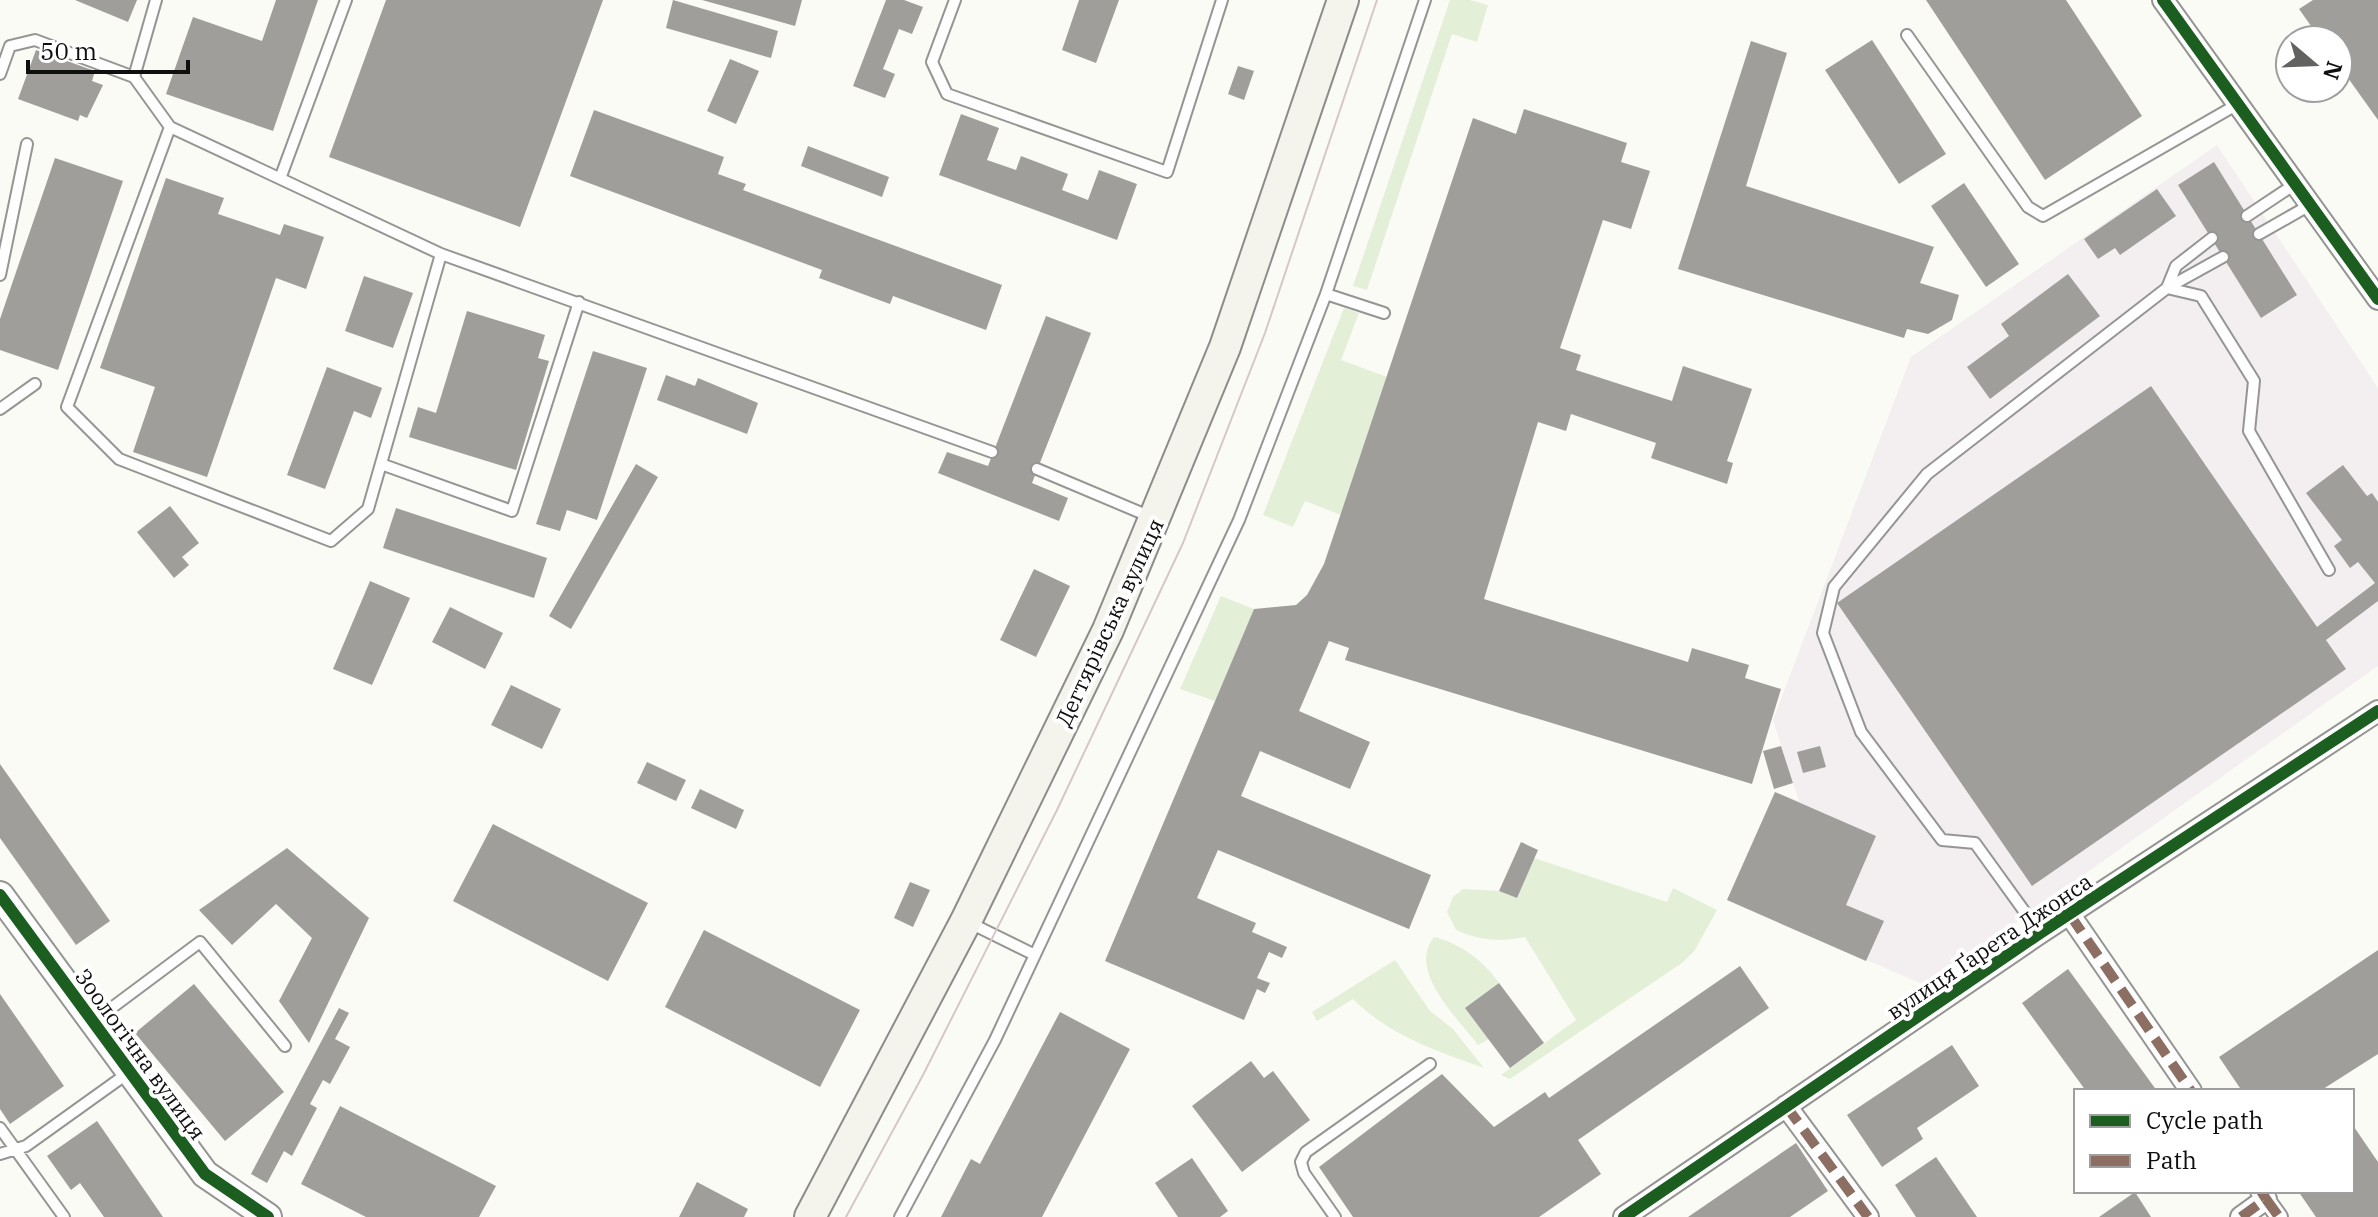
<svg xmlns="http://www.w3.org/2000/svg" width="2378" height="1217" viewBox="0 0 2378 1217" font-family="'IBM Plex Serif',serif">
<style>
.industrial{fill:#f3eff1}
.green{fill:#e4efd8}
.building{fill:#9f9e9b}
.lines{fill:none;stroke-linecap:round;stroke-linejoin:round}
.service-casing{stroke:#959593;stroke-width:14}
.pedestrian-casing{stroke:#959593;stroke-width:20}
.minor-casing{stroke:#959593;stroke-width:24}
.tertiary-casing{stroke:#959593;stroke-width:30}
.secondary-casing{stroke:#8c8c8a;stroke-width:34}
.service{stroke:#fefefe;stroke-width:10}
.pedestrian{stroke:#fefefe;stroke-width:16}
.minor{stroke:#fefefe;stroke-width:20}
.tertiary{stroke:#fefefe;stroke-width:26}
.secondary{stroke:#f4f4ec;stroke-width:30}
.tram{stroke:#d6c7c6;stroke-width:2}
.quiet{stroke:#8d6e63;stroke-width:10;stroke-dasharray:20 10;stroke-linecap:butt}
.cycleway-casing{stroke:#fff;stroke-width:17}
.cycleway{stroke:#1b5e20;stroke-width:12}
.labels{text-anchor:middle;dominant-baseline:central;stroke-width:8;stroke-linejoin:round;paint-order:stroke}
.street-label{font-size:22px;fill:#0f0f0f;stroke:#fff}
</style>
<rect width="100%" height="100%" fill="#fbfbf6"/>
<path class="industrial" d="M2217 145 2378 388V666L1927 986 1727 900 1775 792 1799 801 1773 720 1911 357Z"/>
<path class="green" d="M1450 0H1470L1488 5 1477 42 1452 34 1367 290 1353 286Z
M1344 308 1359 313 1341 360 1387 377 1341 515 1305 501 1293 527 1263 515Z
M1221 596 1254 609 1215 701 1180 689Z
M1534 858 1667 902 1673 888 1717 910 1695 950 1682 963 1510 1079 1501 1075 1576 1020 1525 937C1498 942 1482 941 1456 930L1447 912 1453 897 1463 889 1499 891 1517 898Z
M1434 937C1460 943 1484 961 1499 983L1466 1008 1489 1039 1478 1045C1457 1017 1407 971 1434 937Z
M1395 960 1430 1011 1453 1029 1484 1068C1436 1051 1389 1035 1353 999L1317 1021 1312 1012Z"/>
<path class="building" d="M75 0H137L128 22Z
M276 0H318L273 131 166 94 193 17 262 41Z
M386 0H603L520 227 329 157Z
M673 0 778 31 771 58 666 28Z
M702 0H802L795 26Z
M886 0H904L923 7 912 34 899 29 883 69 895 74 885 98 853 86Z
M1079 0H1119L1096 63 1062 50Z
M1926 0H2066L2142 116 2045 180Z
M2313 0H2378V120L2338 64V40H2321L2299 9Z
M1872 40 1946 154 1899 184 1825 70Z
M1751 41 1787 53 1746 186 1934 247 1920 283 1959 295 1952 320 1928 334 1907 329 1904 338 1678 269Z
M36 50 95 71 92 81 103 85 87 118 80 115 78 121 18 99Z
M730 59 759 71 736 124 707 111Z
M1238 66 1254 71 1244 100 1228 94Z
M1524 109 1627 143 1621 162 1650 171 1631 229 1603 220 1560 348 1581 355 1576 370 1672 401 1683 366 1752 389 1727 461 1733 463 1727 484 1651 458 1656 443 1571 414 1566 431 1538 422 1484 599 1688 662 1692 648 1749 665 1745 678 1781 689 1752 784 1345 660 1349 648 1329 641 1299 711 1370 742 1350 789 1260 751 1241 796 1431 875 1409 929 1218 850 1197 898 1256 923 1252 932 1287 947 1282 958 1269 952 1257 978 1270 983 1265 993 1257 989 1244 1020 1105 961 1254 609 1296 605 1307 595 1324 564 1473 118 1516 134Z
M594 110 724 157 718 174 746 184 743 190 1002 285 986 330 893 296 890 304 819 278 822 270 570 176Z
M961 114 999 128 987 160 1016 170 1021 156 1068 174 1062 190 1088 200 1099 170 1137 184 1117 240 939 175Z
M808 146 889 177 882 197 801 166Z
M55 158 123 181 58 370 0 350V319Z
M2214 162 2297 295 2261 318 2178 185Z
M166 178 224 198 218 214 280 235 284 224 324 237 306 289 276 278 207 477 133 452 155 387 100 368Z
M1964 183 2019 264 1986 287 1931 206Z
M2157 189 2176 216 2120 255 2115 248 2098 259 2084 239Z
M2068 274 2100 316 1990 399 1967 367 2009 336 2001 324Z
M364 276 413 293 393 348 345 331Z
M467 311 545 335 538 358 549 361 516 470 409 437 418 407 436 413Z
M1046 316 1091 333 1032 483 1068 498 1059 521 938 473 947 452 988 466Z
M593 351 647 368 597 520 567 510 560 531 536 524Z
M327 367 382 388 371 418 354 411 325 489 287 475Z
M666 375 695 386 698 378 758 403 747 434 657 400Z
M2151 386 2317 627 2375 583 2358 562 2350 568 2334 546 2342 540 2306 493 2343 465 2367 496 2372 493 2378 502V601L2326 640 2346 669 2032 886 1837 603Z
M636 464 658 477 571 629 549 616Z
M170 506 199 543 182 557 189 565 174 578 137 532Z
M396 508 547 558 534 598 383 548Z
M1034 569 1070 586 1036 657 1000 640Z
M370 581 410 598 372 685 333 669Z
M450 607 503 633 485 669 432 642Z
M511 685 561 709 542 749 491 725Z
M1781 746 1793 783 1774 789 1763 751Z
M1820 746 1826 767 1803 773 1797 752Z
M647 762 686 780 676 801 637 783Z
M0 764 110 921 76 945 0 838Z
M700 789 744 810 736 829 691 808Z
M1775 792 1876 836 1846 905 1884 921 1866 961 1727 900Z
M493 824 648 903 608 981 453 901Z
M1521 842 1538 850 1517 898 1499 891Z
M287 848 369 918 309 1043 279 1001 312 938 276 904 232 945 199 910Z
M910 882 930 890 913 927 894 918Z
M704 930 860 1010 820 1087 665 1007Z
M2378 950V1054L2320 1091H2242L2219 1057Z
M1740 966 1769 1008 1578 1140 1601 1174 1539 1217H1353L1319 1167 1442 1074 1494 1127 1545 1092 1549 1098Z
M2068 969 2136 1062 2157 1091H2086L2022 1003Z
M1499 983 1544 1043 1510 1068 1465 1008Z
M194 984 284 1092 225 1141 135 1033Z
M0 994 64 1086 10 1124 0 1109Z
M339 1008 349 1013 335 1039 350 1047 330 1084 323 1080 310 1104 317 1108 292 1156 284 1151 267 1183 251 1174Z
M1060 1012 1130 1049 1042 1217H941L971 1159 980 1164Z
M1952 1045 1979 1086 1917 1128 1923 1139 1882 1167 1847 1115Z
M1251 1061 1264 1078 1273 1071 1310 1120 1242 1172 1192 1106Z
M340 1106 496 1186 479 1217H366L301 1184Z
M97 1121 163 1217H104L80 1183 71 1190 47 1156Z
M2352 1124 2378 1162V1217H2316L2298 1191H2352Z
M1796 1143 1828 1191 1790 1217H1688Z
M1936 1157 1977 1217H1916L1895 1185Z
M1192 1158 1228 1211 1220 1217H1178L1155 1183Z
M697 1182 748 1209 744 1217H679Z
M2135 1192 2151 1217H2099Z"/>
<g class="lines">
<defs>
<path id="service" d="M156 0 134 77 170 127 441 254 992 452
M955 0 932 62 947 94 1167 172 1222 0
M1907 35 2028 207 2043 216 2238 104
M0 74 10 46 35 40 134 77
M170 127 67 407 119 459 331 541 368 509 441 254
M281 176 346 0
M2247 216 2295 184
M2259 234 2310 205
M2212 238 2176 266 2167 288 2201 296 2254 381 2249 431 2329 570
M0 275 27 144
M1326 294 1384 313
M0 409 35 384
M381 464 512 511 579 302
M1037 469 1151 517
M968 922 1035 955
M2040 933 1975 843 1942 840 1861 732 1823 633 1834 587 1927 474 2167 288 2223 257
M94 1021 200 942 285 1046
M0 1128 64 1217
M0 1154 26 1146 128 1073
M900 1217 995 1040 1239 520 1326 294 1425 0
M1335 1217 1304 1173 1301 1162 1306 1152 1430 1064"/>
<path id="pedestrian" d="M2266 1199 2279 1217"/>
<path id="minor" d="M2163 0 2378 299
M2070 915 2191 1091
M1786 1106 1868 1217
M1624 1217 2040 933 2378 711
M2241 1217 2266 1199 2261 1191"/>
<path id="tertiary" d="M0 895 205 1174 268 1217"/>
<path id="secondary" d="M810 1217 966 921 1108 630 1225 347 1343 0"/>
</defs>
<use href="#service" class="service-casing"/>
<use href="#pedestrian" class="pedestrian-casing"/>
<use href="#minor" class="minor-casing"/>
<use href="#tertiary" class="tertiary-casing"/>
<use href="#secondary" class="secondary-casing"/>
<use href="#service" class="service"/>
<use href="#pedestrian" class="pedestrian"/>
<use href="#minor" class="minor"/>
<use href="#tertiary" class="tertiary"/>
<use href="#secondary" class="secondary"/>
<path class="tram" d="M846 1217 923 1075 1057 810 1183 543 1265 333 1377 0"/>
<path class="quiet" d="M2070 915 2191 1091
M1786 1106 1868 1217
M2266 1199 2279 1217
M2241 1217 2266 1199 2261 1191"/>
<defs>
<path id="cycleway" d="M2163 0 2378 299
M0 895 205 1174 268 1217
M1624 1217 2040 933 2378 711"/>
</defs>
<use href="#cycleway" class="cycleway-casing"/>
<use href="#cycleway" class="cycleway"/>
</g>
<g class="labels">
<g class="street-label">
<text transform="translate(1109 622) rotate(-65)">Дегтярівська вулиця</text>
<text transform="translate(1989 946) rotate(-34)">вулиця Ґарета Джонса</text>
<text transform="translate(141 1054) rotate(54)">Зоологічна вулиця</text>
</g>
</g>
<rect x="2074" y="1089" width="280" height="104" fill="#ffffff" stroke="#9f9f9f" stroke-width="2"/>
<rect x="2090" y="1115" width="40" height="12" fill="#1b5e20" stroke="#9f9f9f" stroke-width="2"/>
<text x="2146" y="1129" font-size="24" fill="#0f0f0f">Cycle path</text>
<rect x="2090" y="1155" width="40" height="12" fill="#8d6e63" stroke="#9f9f9f" stroke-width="2"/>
<text x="2146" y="1169" font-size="24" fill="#0f0f0f">Path</text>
<g transform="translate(2314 64) rotate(109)"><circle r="38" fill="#ffffff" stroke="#9f9f9f" stroke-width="2"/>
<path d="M0-6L14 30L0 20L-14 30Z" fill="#626260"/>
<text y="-12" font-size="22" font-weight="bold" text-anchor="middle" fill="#0f0f0f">N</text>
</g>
<path d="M28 60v12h160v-12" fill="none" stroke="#0f0f0f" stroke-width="4"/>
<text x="40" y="60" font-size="24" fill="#0f0f0f" stroke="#ffffff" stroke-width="6" paint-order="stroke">50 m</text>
</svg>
